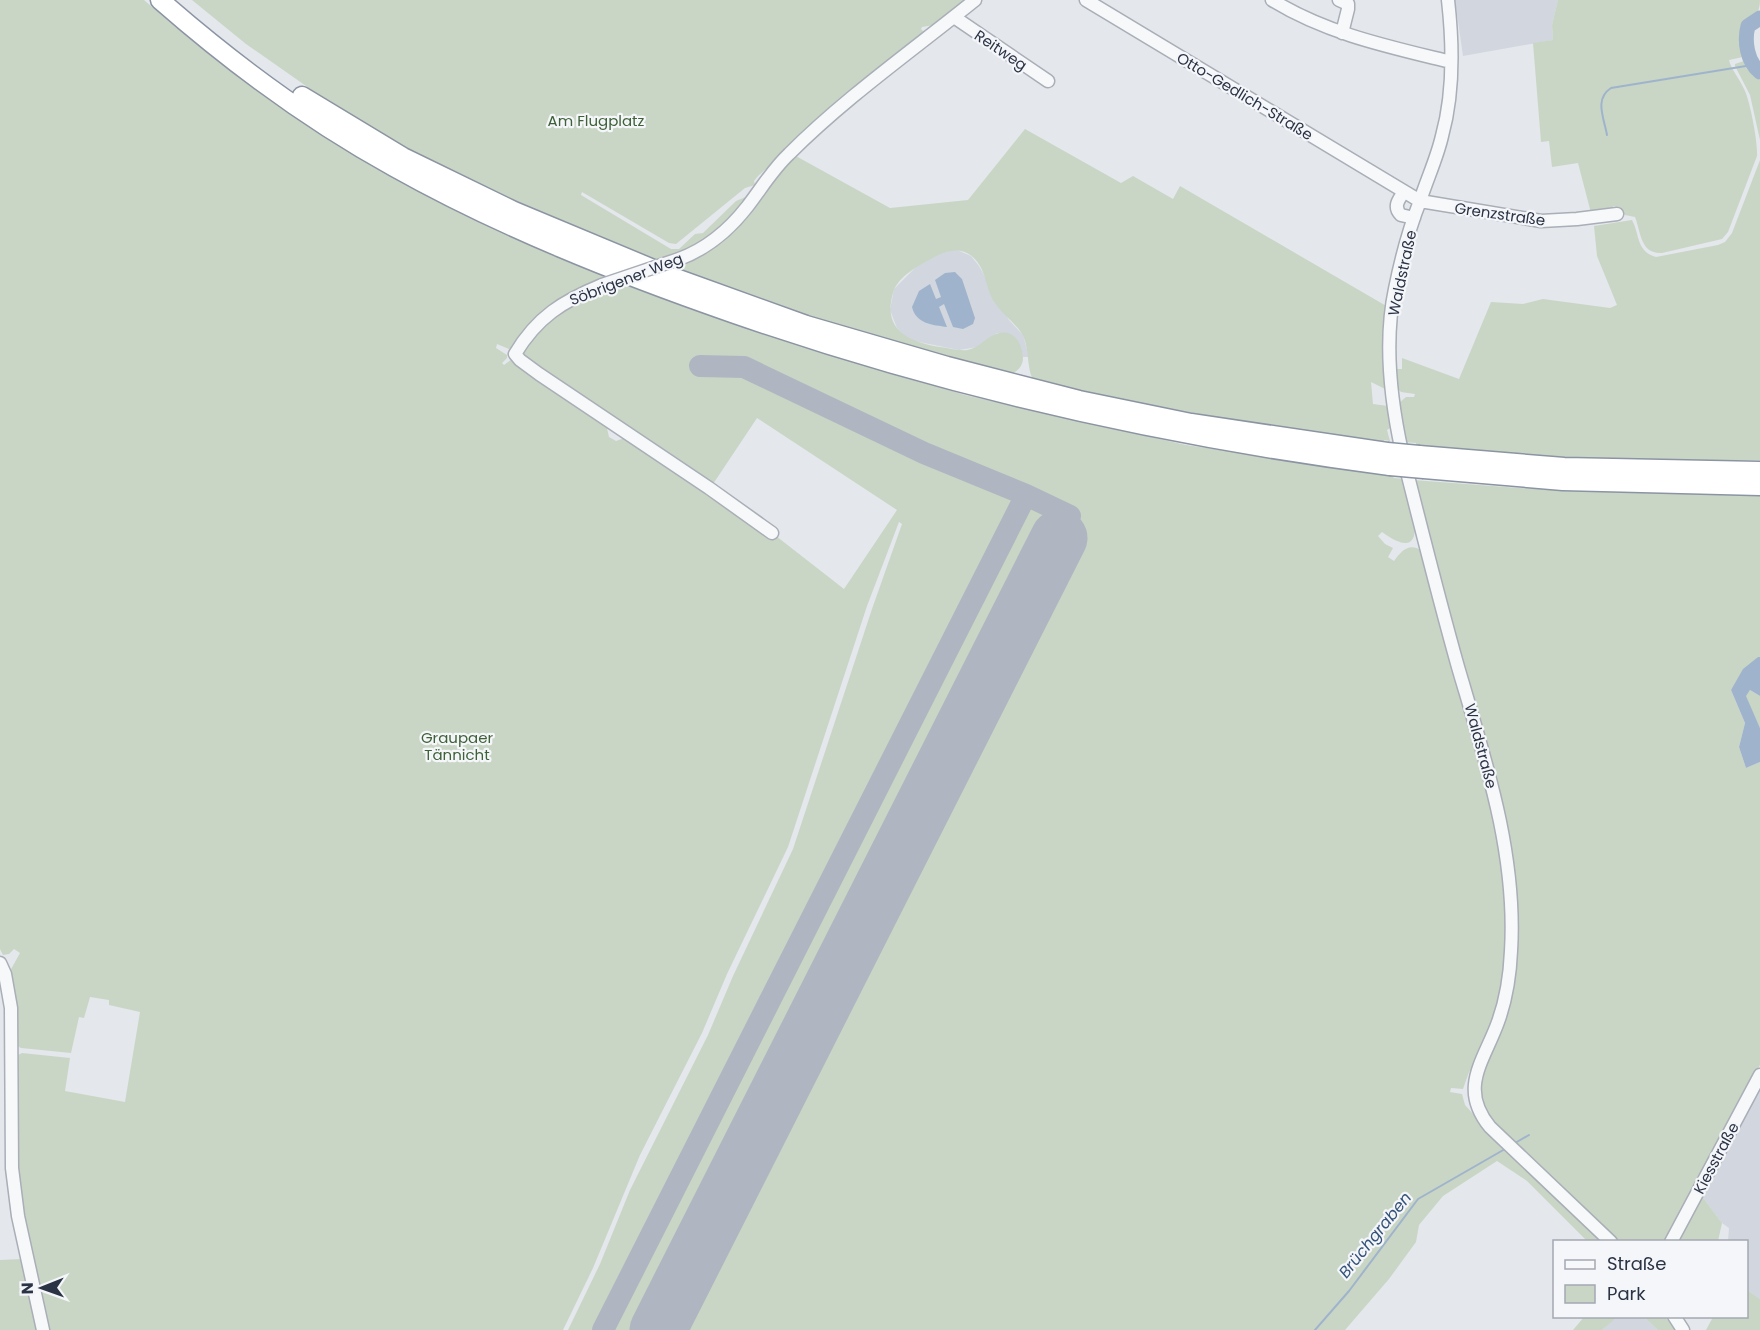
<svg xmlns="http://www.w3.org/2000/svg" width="1760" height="1330" viewBox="0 0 1760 1330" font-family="Poppins,sans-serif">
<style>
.built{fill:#d2d6de}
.green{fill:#c9d6c5}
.water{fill:#9fb4cc}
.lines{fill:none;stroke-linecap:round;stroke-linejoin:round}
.stream{stroke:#9fb4cc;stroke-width:2}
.river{stroke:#9fb4cc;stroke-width:15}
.taxiway{stroke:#b0b6c1;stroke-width:22}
.runway{stroke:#b0b6c1;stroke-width:57}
.minor-casing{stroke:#a9aeb7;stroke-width:15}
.highway-casing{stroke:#8b94a3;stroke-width:21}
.minor{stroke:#f7f8fa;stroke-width:12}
.highway{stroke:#fff;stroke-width:18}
.minor-bridge-casing{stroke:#a9aeb7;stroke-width:15;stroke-linecap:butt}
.highway-bridge-casing{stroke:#8b94a3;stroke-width:21;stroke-linecap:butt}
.minor-bridge{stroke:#f7f8fa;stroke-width:12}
.highway-bridge{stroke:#fff;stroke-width:18}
.labels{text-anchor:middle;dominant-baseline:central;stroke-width:4.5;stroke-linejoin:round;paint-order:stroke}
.street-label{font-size:15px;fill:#2b3445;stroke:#f4f6f9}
.park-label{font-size:15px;fill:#3f6138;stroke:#f4f6f9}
.water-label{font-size:16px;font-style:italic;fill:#34527a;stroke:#f4f6f9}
</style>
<rect width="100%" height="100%" fill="#e4e7ec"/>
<path class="built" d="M1455 0H1558L1552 25 1553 40 1463 56Z
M957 250 971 256 979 266 1009 320 1023 335 1029 357H1023L1021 347 1009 334 997 333 978 347 959 350 914 341 904 336 897 328 890 310 894 289 917 266 943 251Z
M1760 1082V1299L1747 1290 1746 1242 1728 1241 1729 1228 1722 1223 1701 1195Z
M1617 1316 1644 1317 1658 1330H1602Z"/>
<path class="green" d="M0 0H144C249 93 368 171 495 229 531 246 568 260 604 275L602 280 588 284 526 329 513 347 509 349 497 344 496 348 507 355V358L502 363 504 365 512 359 606 424 609 437 616 441 627 437 776 536 844 589 897 510 757 418 711 487 524 361 521 352 531 334 576 299 624 283 797 344 965 395 1186 445 1392 475 1394 478 1405 479C1411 503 1433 569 1382 532L1378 536 1385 544 1393 548 1388 557 1394 561C1401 551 1410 541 1423 552L1472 727 1495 823 1505 889 1506 954 1498 1009 1475 1063 1469 1072 1463 1089 1451 1088 1450 1092 1462 1094 1465 1105 1509 1154 1601 1241H1587L1527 1181 1497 1161 1443 1196 1419 1225 1416 1242 1389 1279 1345 1330H568L600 1264 630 1190 708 1035 733 976 793 849 872 609 902 524 899 522 867 606 788 847 727 974 702 1033 640 1155 593 1268 563 1330H49L31 1260 15 1167 16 1056 22 1053 70 1058 65 1091 125 1102 140 1012 109 1005V1000L90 997 84 1018 79 1017 71 1053 21 1048 16 1045 10 971 20 953 14 949 9 954 3 955 0 949Z
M192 0H971L934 25 922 27 921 29 924 32 916 39 803 136 799 135 796 138 797 142 758 176 754 181 755 185 745 188 676 244 669 243 582 192 581 195 671 249H679L695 234 703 233 736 201 748 196 750 198 706 242 656 262 518 205 407 150 346 114 246 44Z
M1558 0H1760C1760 20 1740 41 1743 57L1729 60C1731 69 1739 78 1744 89 1750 100 1758 143 1757 156L1728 232 1722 239 1662 253C1640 254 1641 232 1635 217L1625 215 1620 207 1613 206V209L1591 213 1578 163 1552 167 1549 141 1541 142 1533 43 1553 40 1552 25Z
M1744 61 1746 68 1760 80V140L1750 95 1735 66V64Z
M1025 129 1121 183 1133 176 1173 199 1180 186 1388 307 1389 391 1371 382 1373 404 1388 406 1390 428 1387 430 1390 441 1384 440V442C1267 428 1152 407 1038 381L1032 378C1027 365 1029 351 1024 338 1018 324 1001 314 993 300 987 290 986 276 980 266 967 244 947 249 929 260 916 267 897 278 893 293 882 330 909 342 940 347 949 348 958 351 967 350 982 348 991 329 1008 333 1018 336 1023 348 1023 358 1023 366 1017 373 1009 374 998 375 953 359 939 355 896 342 852 331 809 316 765 301 721 284 677 268L678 264 694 258 794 155 890 208 968 200Z
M1760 160V460H1733V463L1565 458 1416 446V443L1403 442 1398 404 1406 397H1414L1415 394 1401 392 1397 388 1396 369H1402V358L1459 379 1491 302 1523 304 1543 299 1610 308 1617 305 1597 256 1594 226 1632 220C1640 235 1636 251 1656 257L1718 245 1725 242 1732 233Z
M1413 480 1519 488 1760 496V657H1758L1731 690 1745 723 1739 747 1746 768 1760 762V1065L1665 1241H1619C1589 1209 1481 1129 1478 1091 1477 1070 1492 1053 1499 1035 1502 1027 1504 1017 1507 1009V821L1499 802Z
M1750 690 1760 696V728L1745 696Z
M1701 1195 1722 1223 1718 1241 1676 1242Z
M22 1259 38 1330H0V1260Z
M1747 1290 1760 1299V1330H1706L1713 1317 1746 1316Z
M1584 1317V1316L1617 1317 1602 1330H1573Z
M1644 1317H1665L1676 1330H1658Z"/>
<path class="water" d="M1760 14V23L1753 29 1752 48 1755 55 1743 57C1740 41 1742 19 1760 14Z
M955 272 962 279 975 318 973 324 963 329 953 327 944 304 939 307 947 327C933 325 916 324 912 307L919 291 930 284 936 299 941 297 935 280 945 273Z
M1758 657H1760V696L1750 690 1746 696 1760 728V762L1746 768 1739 747 1745 723 1731 690 1743 669Z"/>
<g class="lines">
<path class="stream" d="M1607 135C1604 118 1594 99 1611 88L1746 66
M1515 1143 1529 1135
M1315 1330 1349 1291 1418 1199 1505 1149"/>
<path class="river" d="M1760 18 1748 26C1744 41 1747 62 1760 72"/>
<path class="taxiway" d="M700 366 744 367 924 453 1026 495
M603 1330 1026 495 1070 516 1059 538"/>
<path class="runway" d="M658 1330 1059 538"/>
<defs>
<path id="minor" d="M1086 0 1420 201 1541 221 1577 219 1617 214
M1272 0C1327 34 1390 47 1451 62
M1339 0 1348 4V9L1342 33
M1448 0C1453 44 1454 93 1442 136 1437 158 1427 179 1420 201 1409 229 1401 259 1395 289 1384 340 1391 402 1402 452 1420 524 1438 596 1458 667 1485 759 1517 854 1511 951 1510 975 1506 1000 1498 1022 1484 1061 1458 1088 1490 1127L1611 1242
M954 17 1048 81
M1404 192C1398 200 1393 207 1401 215L1414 218
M679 259C706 249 729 230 747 207 761 189 772 170 789 154 845 98 913 50 975 0
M602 285C563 301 537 317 515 354L520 360 539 374 709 488 772 533
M0 963 5 974 11 1008 12 1168 18 1216 43 1330
M1671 1242 1760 1075
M1674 1316 1683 1330"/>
<path id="highway" d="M160 0C232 63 310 121 394 167 501 227 617 273 732 313 948 388 1164 437 1390 466
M302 96 403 157 514 211 670 276 806 325 947 366 1079 400 1191 423 1387 452
M1419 455 1564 467 1760 471
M1424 469 1563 481 1760 486"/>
</defs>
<use href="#minor" class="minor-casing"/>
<use href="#highway" class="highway-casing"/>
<use href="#minor" class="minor"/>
<use href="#highway" class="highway"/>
<defs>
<path id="minor-bridge" d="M602 285 679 259"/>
<path id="highway-bridge" d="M1387 452 1419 455
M1390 466 1424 469"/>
</defs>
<use href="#minor-bridge" class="minor-bridge-casing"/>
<use href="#highway-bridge" class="highway-bridge-casing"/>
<use href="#minor-bridge" class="minor-bridge"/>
<use href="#highway-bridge" class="highway-bridge"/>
</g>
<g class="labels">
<g class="street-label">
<text transform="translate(1001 50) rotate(34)">Reitweg</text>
<text transform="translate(1245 96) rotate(31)">Otto-Gedlich-Straße</text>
<text transform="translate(1500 214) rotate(8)">Grenzstraße</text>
<text transform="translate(1402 273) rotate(-78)">Waldstraße</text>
<text transform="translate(626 279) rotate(-21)">Söbrigener Weg</text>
<text transform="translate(1481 746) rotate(75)">Waldstraße</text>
<text transform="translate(1716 1158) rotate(-62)">Kiesstraße</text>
</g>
<g class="park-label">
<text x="596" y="120">Am Flugplatz</text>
<text x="457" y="737">Graupaer<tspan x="457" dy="17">Tännicht</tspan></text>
</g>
<g class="water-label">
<text transform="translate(1375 1235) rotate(-51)">Brüchgraben</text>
</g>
</g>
<rect x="1553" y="1240" width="195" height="78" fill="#f4f6f9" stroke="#a4a8b1" stroke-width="1.5"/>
<rect x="1565" y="1260" width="30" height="9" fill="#f7f8fa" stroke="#a4a8b1" stroke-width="1.5"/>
<text x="1607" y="1270" font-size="18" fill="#2b3445">Straße</text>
<rect x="1565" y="1285" width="30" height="18" fill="#c9d6c5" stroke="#a4a8b1" stroke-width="1.5"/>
<text x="1607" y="1300" font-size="18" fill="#2b3445">Park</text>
<g transform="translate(42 1288) rotate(269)" stroke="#f4f6f9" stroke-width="4.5" paint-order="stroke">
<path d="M0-4.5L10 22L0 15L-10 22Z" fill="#2b3445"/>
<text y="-9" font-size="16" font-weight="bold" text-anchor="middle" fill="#2b3445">N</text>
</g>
</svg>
